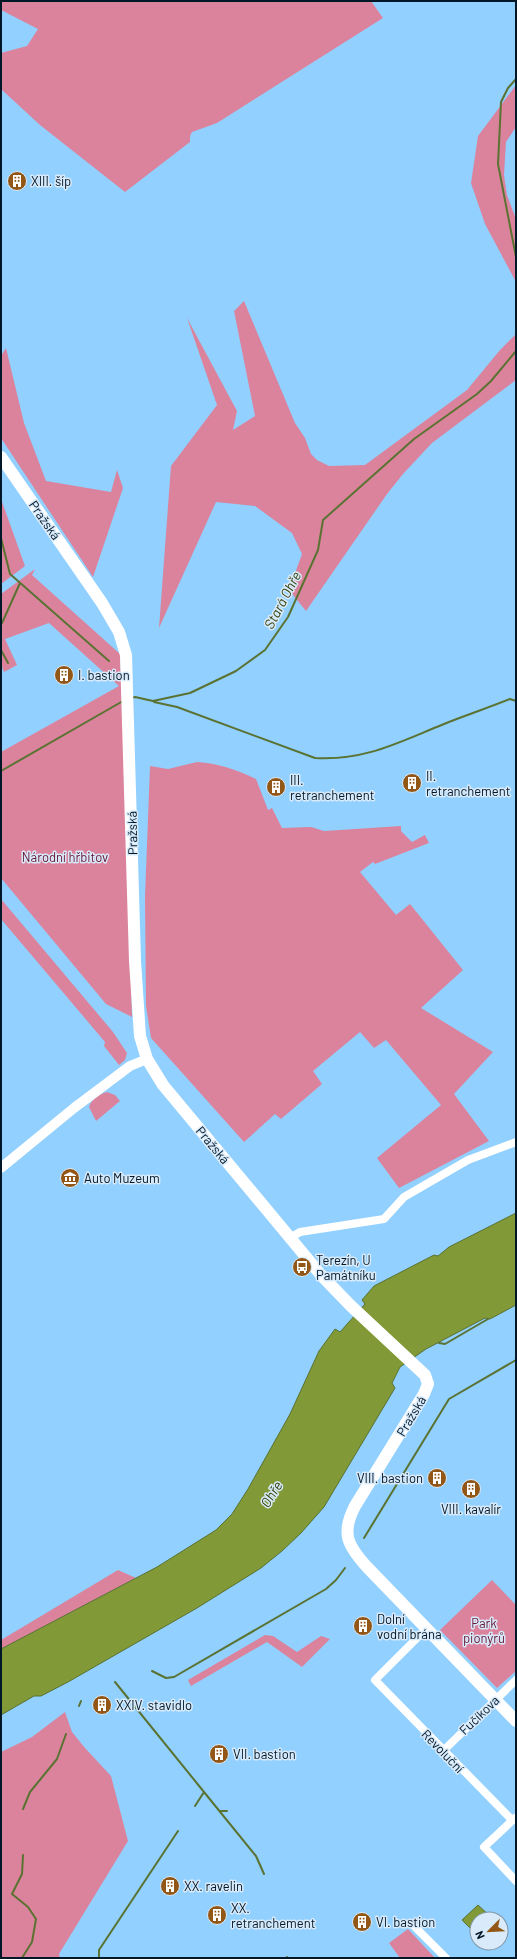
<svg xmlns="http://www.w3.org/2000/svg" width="517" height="1959" viewBox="0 0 517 1959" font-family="Barlow,sans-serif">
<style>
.green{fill:#db839c}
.water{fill:#819936;stroke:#5a7232}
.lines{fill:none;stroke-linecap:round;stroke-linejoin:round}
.stream{stroke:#5a7232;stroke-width:2}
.minor{stroke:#fff;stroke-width:8}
.tertiary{stroke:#fff;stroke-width:10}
.secondary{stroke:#fff;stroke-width:12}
.labels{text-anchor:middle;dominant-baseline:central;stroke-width:3;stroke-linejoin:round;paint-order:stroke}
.poi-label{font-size:13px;fill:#001728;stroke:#d9ebfa;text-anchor:start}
.street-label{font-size:13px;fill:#001728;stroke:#d9ebfa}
.park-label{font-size:13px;fill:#671836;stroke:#d9ebfa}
.water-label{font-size:14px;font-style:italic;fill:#36420e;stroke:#d9ebfa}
</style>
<rect width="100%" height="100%" fill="#91d0ff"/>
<path class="green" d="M1 1H371L383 18 217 123 192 132 190 136V142L125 192 40 125 1 89V53L27 46 38 29 1 10Z
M516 85V127L506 142 504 175 507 195 516 219V282L485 224 471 183 478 136Z
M244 301 295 423 305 438 311 454 317 460 329 466 365 465 467 390 500 350 516 334V380L432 443 403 474 387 494 306 611 289 590 302 554 292 533 255 506 216 502 159 628 171 466 217 405 187 318 237 411 233 430 255 416 234 311Z
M6 348 24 423 46 481 111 492 117 470 123 488 93 577 1 438V356Z
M1 499 25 566 1 584Z
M35 569 32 575 120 654 126 787 132 1017 106 1004 1 878V752L119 686 49 623 5 639 17 665 4 672 1 665V594Z
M197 762C217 763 238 770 256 779L268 810 272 808 282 828 311 827 324 831 401 826V831L412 842 425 835 429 843 375 864 373 862 360 872 396 915 410 904 463 970 421 1008 493 1052 454 1094 489 1141 399 1188 377 1158 441 1105 386 1040 374 1048 360 1032 313 1071 322 1084 281 1119 275 1114 244 1142 151 1038 146 1006 145 897 150 766 168 769Z
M1 899 113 1032 127 1053 125 1060 119 1065 104 1046 105 1042 1 919Z
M107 1092 115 1095 120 1101 96 1121 89 1107C91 1100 99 1094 107 1092Z
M118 1570 136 1578 1 1649V1640Z
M492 1580 516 1605V1671L497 1688 440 1630Z
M265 1635 273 1636 297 1652 321 1636 330 1639 302 1667 267 1642 191 1686 188 1680Z
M65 1712 72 1732 85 1748 111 1776 128 1841 59 1954 60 1958H1V1752L32 1737Z
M408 1929 435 1958H400L389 1943Z"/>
<path class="water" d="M516 1213V1305L490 1319 485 1318 426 1349 400 1367 392 1383 395 1388 324 1507 301 1533 282 1551 261 1568 197 1608 68 1682 41 1696H34L1 1715V1649L157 1567 216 1530 232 1514 248 1489 290 1414 319 1351 335 1329 340 1332 365 1304 362 1300 374 1286 434 1255 438 1256 449 1247Z
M478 1905 491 1917 489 1919H477V1931L475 1933 462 1920Z"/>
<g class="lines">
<path class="stream" d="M516 79 508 88 501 102 498 164 516 257
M1 538 10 574 109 661
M2 623 20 583
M1 650 8 663
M131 698 135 697 153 701 190 693 236 671 265 650 288 617 318 550 323 520 414 439 477 394 491 381 516 351
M154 702 177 707 315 758C365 761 399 742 444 724 466 715 488 708 510 699L516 701
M1 771 123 701
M439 1343 445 1344 488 1319
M364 1538 449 1399 516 1360
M152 1671 166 1678 174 1677 326 1589 336 1580 345 1568
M115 1682 204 1792 195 1806
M79 1706 81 1701
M204 1792 256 1856 264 1874
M23 1809 30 1792 57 1759 66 1734
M220 1811H227
M287 1957V1958
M22 1958 32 1942 36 1919 28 1907 12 1894 22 1874 23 1855
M99 1958V1950L178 1831"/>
<path class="minor" d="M290 1238 300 1232 384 1219 404 1197 468 1160 516 1142
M426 1629 375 1680 512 1820
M443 1751 516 1680
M515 1818 484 1847 516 1881
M414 1926 446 1958"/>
<path class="tertiary" d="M1 1168 74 1108 130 1066 147 1059"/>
<path class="secondary" d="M1 457 102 603 119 632 126 655 135 961 140 1036 147 1059 163 1085 321 1275 351 1306 425 1375 428 1384 424 1394 355 1506C341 1533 347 1545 367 1567L516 1721"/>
</g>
<defs>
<symbol id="building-disc" viewBox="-11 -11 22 22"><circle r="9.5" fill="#925616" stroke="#d9ebfa"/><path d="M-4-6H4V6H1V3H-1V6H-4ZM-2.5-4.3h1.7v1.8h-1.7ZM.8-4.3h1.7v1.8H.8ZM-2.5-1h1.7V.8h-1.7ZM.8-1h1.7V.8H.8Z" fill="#fff"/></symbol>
<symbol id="museum-disc" viewBox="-11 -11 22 22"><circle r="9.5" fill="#925616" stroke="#d9ebfa"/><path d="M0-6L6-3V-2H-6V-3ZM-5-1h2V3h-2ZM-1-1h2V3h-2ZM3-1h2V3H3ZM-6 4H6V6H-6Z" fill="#fff"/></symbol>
<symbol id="bus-disc" viewBox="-11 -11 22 22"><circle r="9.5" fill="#925616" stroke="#d9ebfa"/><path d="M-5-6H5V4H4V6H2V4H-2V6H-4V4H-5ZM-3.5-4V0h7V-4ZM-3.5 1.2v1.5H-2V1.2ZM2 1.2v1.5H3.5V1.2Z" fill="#fff"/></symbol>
</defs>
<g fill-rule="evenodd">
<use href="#building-disc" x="6" y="170" width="22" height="22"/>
<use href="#building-disc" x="53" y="664" width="22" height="22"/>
<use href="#building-disc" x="401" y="772" width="22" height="22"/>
<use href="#building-disc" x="265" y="776" width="22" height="22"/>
<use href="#museum-disc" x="59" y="1167" width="22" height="22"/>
<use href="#bus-disc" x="291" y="1256" width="22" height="22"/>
<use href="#building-disc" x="426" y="1467" width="22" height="22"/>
<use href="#building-disc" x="460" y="1478" width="22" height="22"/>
<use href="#building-disc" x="352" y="1615" width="22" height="22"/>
<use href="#building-disc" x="91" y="1694" width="22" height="22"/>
<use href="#building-disc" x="208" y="1743" width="22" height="22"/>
<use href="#building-disc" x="159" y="1875" width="22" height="22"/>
<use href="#building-disc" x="206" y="1904" width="22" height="22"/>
<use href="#building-disc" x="351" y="1911" width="22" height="22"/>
</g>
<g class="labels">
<g class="poi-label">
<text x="31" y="181">XIII. šíp</text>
<text x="78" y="675">I. bastion</text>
<text x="426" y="776">II.<tspan x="426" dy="15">retranchement</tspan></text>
<text x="290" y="780">III.<tspan x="290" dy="15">retranchement</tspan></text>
<text x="84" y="1178">Auto Muzeum</text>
<text x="316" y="1260">Terezín, U<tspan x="316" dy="15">Památníku</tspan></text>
<text x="423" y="1478" text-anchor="end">VIII. bastion</text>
<text x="471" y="1509" text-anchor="middle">VIII. kavalír</text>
<text x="377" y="1619">Dolní<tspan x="377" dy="15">vodní brána</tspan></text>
<text x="116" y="1705">XXIV. stavidlo</text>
<text x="233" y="1754">VII. bastion</text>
<text x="184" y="1886">XX. ravelin</text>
<text x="231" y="1908">XX.<tspan x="231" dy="15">retranchement</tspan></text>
<text x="376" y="1922">VI. bastion</text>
</g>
<g class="street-label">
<text transform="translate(45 520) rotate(55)">Pražská</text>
<text transform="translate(132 833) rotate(-91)">Pražská</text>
<text transform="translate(213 1145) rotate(50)">Pražská</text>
<text transform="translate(411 1416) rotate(-59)">Pražská</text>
<text transform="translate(479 1715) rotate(-44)">Fučíkova</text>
<text transform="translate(443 1751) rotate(46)">Revoluční</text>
</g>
<g class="park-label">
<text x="65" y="857">Národní hřbitov</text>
<text x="484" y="1623">Park<tspan x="484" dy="15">pionýrů</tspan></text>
</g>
<g class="water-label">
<text transform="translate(282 600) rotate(-62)">Stará Ohře</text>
<text transform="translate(271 1494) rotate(-58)">Ohře</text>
</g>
</g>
<rect width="517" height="1959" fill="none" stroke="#001728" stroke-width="4"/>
<g transform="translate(489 1931) rotate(246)"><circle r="19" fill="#d9ebfa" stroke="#8296a6"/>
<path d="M0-3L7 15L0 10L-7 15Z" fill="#925616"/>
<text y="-6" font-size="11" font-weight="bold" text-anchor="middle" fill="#001728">N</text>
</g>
</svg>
